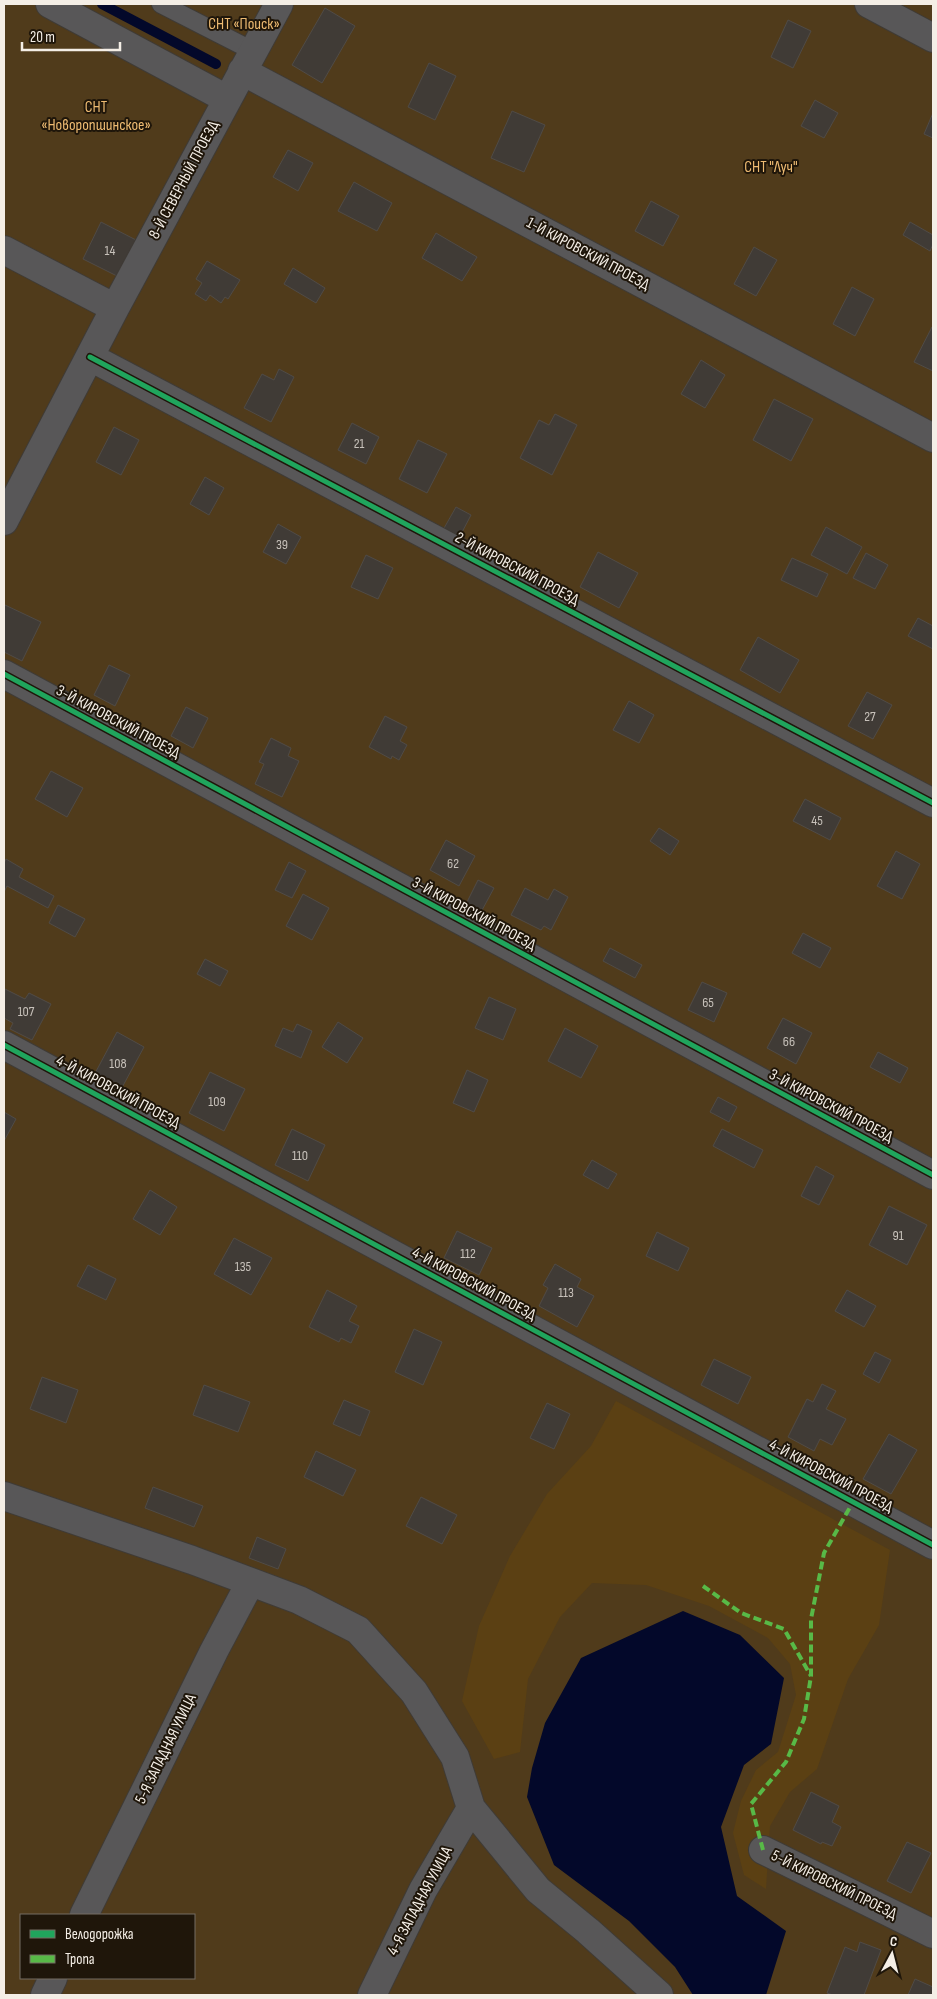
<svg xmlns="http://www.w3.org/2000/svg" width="937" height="1999" viewBox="0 0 937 1999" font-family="'Sofia Sans Condensed',sans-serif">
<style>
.green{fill:#503b1b;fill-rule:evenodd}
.forest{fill:#5b4013}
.water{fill:#03082a}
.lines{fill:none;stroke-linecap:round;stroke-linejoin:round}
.stream{stroke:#03082a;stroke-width:10}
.building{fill:#403b36;stroke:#504b46}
.lane-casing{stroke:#3f3b36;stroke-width:20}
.street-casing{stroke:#3f3b36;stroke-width:30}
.lane{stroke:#585758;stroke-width:18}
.street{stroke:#585758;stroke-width:28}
.quiet{stroke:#58b947;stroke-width:4;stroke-dasharray:8 4;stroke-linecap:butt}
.cycleway-casing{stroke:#1f160a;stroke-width:8}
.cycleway{stroke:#20a55d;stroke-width:5}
.labels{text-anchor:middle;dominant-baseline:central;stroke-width:4;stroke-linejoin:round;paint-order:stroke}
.number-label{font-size:14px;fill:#c7c1ba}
.park-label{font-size:16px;fill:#eebb72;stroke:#1f160a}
.street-label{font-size:16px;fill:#f4eee6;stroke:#1f160a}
</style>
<rect width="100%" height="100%" fill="#231e18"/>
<path class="green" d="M4 4H933V1995H4ZM21 1915H194V1978H21Z"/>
<path class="forest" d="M616 1401 890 1550 879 1625 848 1679 817 1769 790 1792 770 1826 766 1889 744 1875 733 1833 741 1801 756 1770 778 1752 796 1695 790 1664 768 1638 709 1606 646 1585 592 1583 560 1617 528 1679 520 1752 494 1759 462 1701 479 1626 510 1556 547 1494 591 1446Z"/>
<path class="water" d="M683 1611 740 1635 784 1678 771 1744 744 1765 721 1827 737 1896 786 1931 766 1995H693L675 1967 629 1921 554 1865 527 1797 532 1768 545 1723 581 1658Z"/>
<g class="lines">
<path class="stream" d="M102 4 216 64"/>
</g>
<path class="building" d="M325 8 355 26 322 83 292 65Z
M788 20 811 31 793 68 771 57Z
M429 63 456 76 435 120 408 107Z
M815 100 838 113 824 138 801 126Z
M512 111 545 125 524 172 491 158Z
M933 113V138L924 134Z
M288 150 313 163 298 191 273 177Z
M354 182 392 203 377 231 338 211Z
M651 201 679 216 663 246 635 231Z
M101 222 136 240 119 277 83 259Z
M910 222 933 235V244L930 251 903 235Z
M436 233 477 257 462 281 422 258Z
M754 247 777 260 756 296 734 284Z
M207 261 240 280 228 299 225 297 221 303 210 295 206 301 195 294 202 283 196 279Z
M293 268 325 288 316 303 284 284Z
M852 287 874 299 855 336 833 324Z
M932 327H933V371L914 362Z
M701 360 725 375 705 408 681 394Z
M279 369 294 377 271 422 244 408 262 374 274 380Z
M774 399 813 419 791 461 753 440Z
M555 414 577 425 552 475 520 458 539 420 549 425Z
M352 423 379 437 366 464 338 450Z
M114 427 139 440 121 475 96 462Z
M418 440 447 454 427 493 399 479Z
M205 477 224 488 209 515 190 504Z
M456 507 471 515 459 538 443 530Z
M278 524 301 537 286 564 263 552Z
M826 527 862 547 847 574 811 555Z
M598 552 638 573 619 608 580 587Z
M866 553 888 565 875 589 853 578Z
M366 555 393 568 378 599 351 587Z
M792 558 828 574 817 597 781 580Z
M5 605 41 622 22 661 4 652V608Z
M918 618 933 626V649L908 636Z
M758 637 799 660 780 693 740 670Z
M109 665 130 675 115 706 94 695Z
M867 692 892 705 873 739 848 726Z
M629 701 654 715 639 743 613 730Z
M186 707 208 718 193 748 171 736Z
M385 716 407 727 400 741 407 745 399 760 392 756 391 759 369 747Z
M271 738 291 748 288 756 299 761 282 797 255 784 264 764 259 762Z
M51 771 83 788 67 817 35 799Z
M805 799 841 818 830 840 793 821Z
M659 828 679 841 670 855 650 841Z
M446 840 475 856 459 886 430 870Z
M896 851 920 864 902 899 877 886Z
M6 859 23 869 19 877 54 896 48 908 7 886 4 892V863Z
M289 862 306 871 292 898 275 890Z
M478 880 494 888 481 912 466 904Z
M525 888 548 900 554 889 568 897 551 930 544 926 541 930 511 915Z
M303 894 329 908 312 940 286 926Z
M58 905 85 919 75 937 49 923Z
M803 933 831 948 820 968 792 953Z
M610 948 642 965 635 978 603 961Z
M205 959 228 971 220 986 197 974Z
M702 982 727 993 714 1022 688 1010Z
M5 989 25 999 29 993 51 1004 32 1040 10 1029 13 1023 4 1018Z
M489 997 516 1009 503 1040 475 1028Z
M783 1018 812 1033 796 1064 767 1048Z
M338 1022 363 1038 347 1063 322 1047Z
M297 1024 312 1031 301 1058 275 1046 283 1028 293 1032Z
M565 1028 598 1046 581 1078 548 1061Z
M117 1032 144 1047 119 1093 92 1079Z
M878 1052 908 1068 900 1083 870 1067Z
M467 1070 488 1080 474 1112 453 1103Z
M210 1072 245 1089 224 1131 189 1113Z
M718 1097 737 1107 729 1122 710 1112Z
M4 1112 16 1119 4 1141Z
M292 1129 325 1145 308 1181 275 1165Z
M722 1129 763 1150 754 1168 713 1146Z
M592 1160 617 1174 608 1189 583 1175Z
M816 1166 834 1176 819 1205 801 1196Z
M150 1190 177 1207 160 1235 133 1219Z
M889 1206 927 1225 907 1265 869 1245Z
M457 1231 492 1248 479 1275 444 1258Z
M657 1232 689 1248 678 1271 646 1256Z
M234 1238 272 1258 251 1295 214 1274Z
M555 1264 581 1279 577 1287 594 1296 577 1327 539 1306 548 1288 543 1285Z
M88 1265 116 1279 106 1300 77 1286Z
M327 1290 357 1306 349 1321 359 1326 351 1343 341 1338 339 1342 309 1327Z
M847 1290 876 1306 864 1327 835 1311Z
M414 1329 442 1342 423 1385 395 1372Z
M875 1352 891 1360 879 1383 863 1374Z
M714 1359 751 1377 738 1404 701 1385Z
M42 1377 78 1390 66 1423 30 1409Z
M822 1384 836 1391 826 1409 846 1419 832 1445 820 1439 814 1451 788 1437 807 1399 813 1402Z
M204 1385 250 1402 238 1432 193 1415Z
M344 1400 370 1411 360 1436 333 1424Z
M547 1403 570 1414 554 1449 530 1438Z
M889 1434 917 1450 891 1494 863 1479Z
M316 1451 356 1470 343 1496 304 1477Z
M153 1487 203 1506 194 1527 145 1508Z
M421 1497 457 1515 442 1544 406 1526Z
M257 1537 286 1549 278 1569 249 1558Z
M811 1792 839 1806 832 1822 841 1827 832 1846 822 1842 821 1844 793 1830Z
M907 1842 931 1853 911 1893 887 1881Z
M860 1942 881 1950 864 1995H833L827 1993 845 1947 857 1952Z
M915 1979 933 1987V1995H908Z"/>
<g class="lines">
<defs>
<path id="lane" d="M161 4 253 51"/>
<path id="street" d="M50 4 227 99
M869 4 933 38
M242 71 933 438
M4 250 115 308
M90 357 933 803
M4 521 115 308 279 4
M4 674 933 1175
M4 1045 933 1545
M4 1496 192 1560 299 1600 358 1630 414 1692 455 1757 471 1808 538 1890 588 1931 659 1995
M763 1850 933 1934
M84 1915 214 1651 250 1583
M45 1995 53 1978
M372 1995 423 1890 471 1808"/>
</defs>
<use href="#lane" class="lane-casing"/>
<use href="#street" class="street-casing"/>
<use href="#lane" class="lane"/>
<use href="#street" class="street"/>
<path class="quiet" d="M703 1586 741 1613 784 1629 811 1676
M763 1850 751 1804 786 1762 804 1719 811 1676V1619L824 1553 853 1502"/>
<defs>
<path id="cycleway" d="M90 357 933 803
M4 674 933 1175
M4 1045 933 1545"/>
</defs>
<use href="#cycleway" class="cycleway-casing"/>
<use href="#cycleway" class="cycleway"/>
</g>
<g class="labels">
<g class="number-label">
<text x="110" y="250">14</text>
<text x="359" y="443">21</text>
<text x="282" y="544">39</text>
<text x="870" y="716">27</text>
<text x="817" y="820">45</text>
<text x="453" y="863">62</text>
<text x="708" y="1002">65</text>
<text x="26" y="1011">107</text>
<text x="789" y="1041">66</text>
<text x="118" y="1063">108</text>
<text x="217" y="1101">109</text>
<text x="300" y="1155">110</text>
<text x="898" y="1235">91</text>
<text x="468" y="1253">112</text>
<text x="243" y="1266">135</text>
<text x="566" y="1292">113</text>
</g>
<g class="park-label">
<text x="244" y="24">СНТ «Поиск»</text>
<text x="96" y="107">СНТ<tspan x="96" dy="18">«Новоропшинское»</tspan></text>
<text x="771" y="167">СНТ "Луч"</text>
</g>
<g class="street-label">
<text transform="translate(184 180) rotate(-62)">8-Й СЕВЕРНЫЙ ПРОЕЗД</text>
<text transform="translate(588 254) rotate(28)">1-Й КИРОВСКИЙ ПРОЕЗД</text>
<text transform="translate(517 569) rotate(28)">2-Й КИРОВСКИЙ ПРОЕЗД</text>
<text transform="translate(118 722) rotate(28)">3-Й КИРОВСКИЙ ПРОЕЗД</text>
<text transform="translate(474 914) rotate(28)">3-Й КИРОВСКИЙ ПРОЕЗД</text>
<text transform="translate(118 1092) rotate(28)">4-Й КИРОВСКИЙ ПРОЕЗД</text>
<text transform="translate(831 1106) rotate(28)">3-Й КИРОВСКИЙ ПРОЕЗД</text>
<text transform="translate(474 1284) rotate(28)">4-Й КИРОВСКИЙ ПРОЕЗД</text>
<text transform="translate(831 1476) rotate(28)">4-Й КИРОВСКИЙ ПРОЕЗД</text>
<text transform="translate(166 1749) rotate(-64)">5-Я ЗАПАДНАЯ УЛИЦА</text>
<text transform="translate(834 1885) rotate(26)">5-Й КИРОВСКИЙ ПРОЕЗД</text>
<text transform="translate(420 1901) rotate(-62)">4-Я ЗАПАДНАЯ УЛИЦА</text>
</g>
</g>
<rect width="937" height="1999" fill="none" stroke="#f4eee6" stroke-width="10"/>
<rect x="20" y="1914" width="175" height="65" fill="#1f160a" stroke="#746c62"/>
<rect x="30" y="1930" width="25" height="8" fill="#20a55d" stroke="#746c62"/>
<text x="65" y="1939" font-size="15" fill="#f4eee6">Велодорожка</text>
<rect x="30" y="1955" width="25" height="8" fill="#58b947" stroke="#746c62"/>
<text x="65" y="1964" font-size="15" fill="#f4eee6">Тропа</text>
<g transform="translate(892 1954) rotate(7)" stroke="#1f160a" stroke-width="4" paint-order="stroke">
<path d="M0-4L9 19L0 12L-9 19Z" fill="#f4eee6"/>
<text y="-8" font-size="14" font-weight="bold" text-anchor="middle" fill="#f4eee6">С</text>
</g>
<path d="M22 42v8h98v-8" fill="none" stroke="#f4eee6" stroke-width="2.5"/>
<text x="30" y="42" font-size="15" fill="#f4eee6" stroke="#1f160a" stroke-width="4" paint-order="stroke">20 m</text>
</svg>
